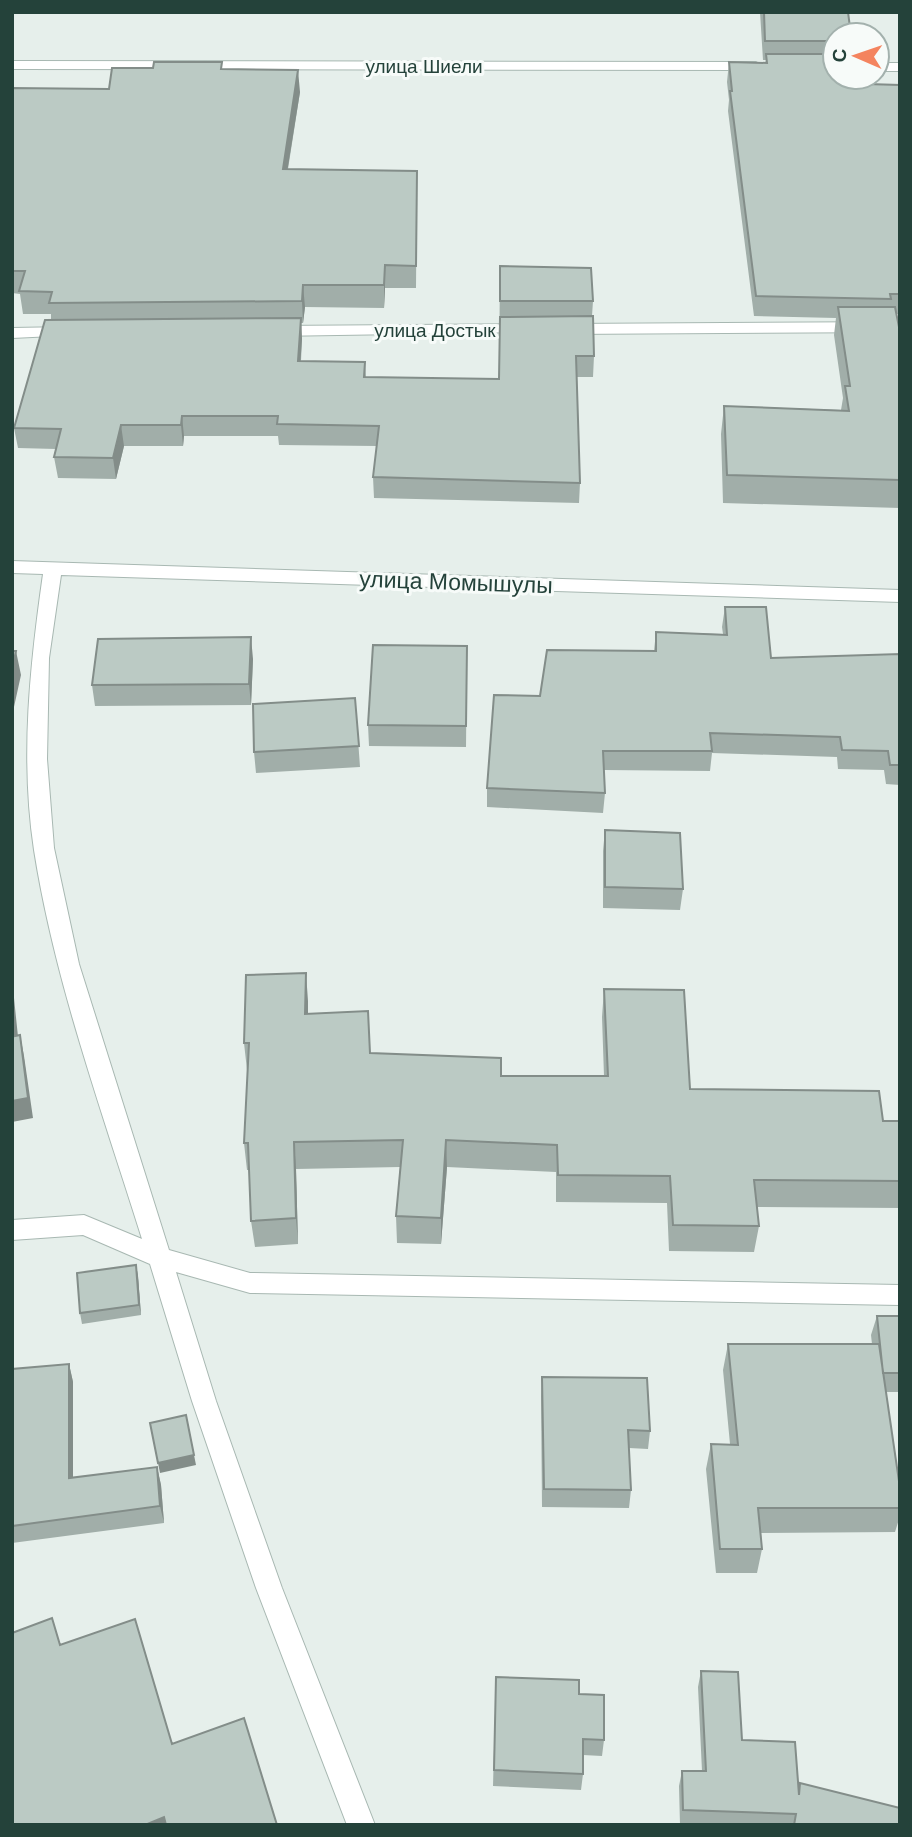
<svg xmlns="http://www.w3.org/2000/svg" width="912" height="1837" viewBox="0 0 912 1837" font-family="Arial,sans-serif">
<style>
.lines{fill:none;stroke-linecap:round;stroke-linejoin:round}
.minor-casing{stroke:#a8b8b2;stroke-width:2}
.minor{fill:#fff;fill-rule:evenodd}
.wall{fill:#a1aea9}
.shaded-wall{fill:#838d89}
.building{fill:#bbcac4;stroke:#838d89;stroke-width:2}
.labels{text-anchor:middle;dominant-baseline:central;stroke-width:6;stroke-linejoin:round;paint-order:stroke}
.far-street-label{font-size:19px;fill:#24423a;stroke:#f7fbf9}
.street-label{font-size:23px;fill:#24423a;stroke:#f7fbf9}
</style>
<rect width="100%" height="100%" fill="#e6efeb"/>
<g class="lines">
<defs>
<path id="minor" d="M12 61 756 62 763 66 756 70 12 69Z
M877 63H900V71H877Z
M900 322V332L566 334 558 329 566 324Z
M527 324 533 326 535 329 533 332 275 336 267 331 275 326Z
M68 327 76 332 74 335 12 338V328Z
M12 561 900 590V602L61 575 49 658 47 759 54 848 79 964 169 1250 250 1273 900 1285V1305L250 1293 176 1272 216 1401 282 1588 375 1825H347L256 1588 192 1401 150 1264 83 1235 12 1240V1220L84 1215 142 1239C102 1111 55 983 34 850 20 758 30 665 43 574L12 573Z"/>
</defs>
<use href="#minor" class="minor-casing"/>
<use href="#minor" class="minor"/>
</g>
<path class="wall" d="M760 12H848L835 35V77L867 84 900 85V314H896L900 332V508L723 503 721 434 724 406 841 410 843 398 834 335 836 318 754 316 728 111 729 100 727 82 729 62 765 63 766 60H763Z
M222 62V69L300 92 288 169 417 171 416 288H385L384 308 305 307 303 323H301L302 339 301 361 365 362 366 377 499 379 500 266 593 301 592 316 594 356 593 377H577L580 483 579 503 374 498 373 477 377 446 279 445 278 436H184L183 446H124L116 479 58 478 54 457 56 449 18 448 14 428 51 320V314H23L20 294 12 293V88L109 89 153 68Z
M725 607 771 658 900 654V785L886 784 884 770 838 769 837 757 712 753 710 771 604 770 605 793 603 813 487 807V788L540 696 654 651 656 632 723 634 722 627Z
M467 646 466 747 369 746 368 725Z
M253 659 251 705 95 706 92 685Z
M355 698 360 767 256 773 254 752Z
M605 830 683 889 680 910 603 908V851Z
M604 989 690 1089 883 1121H900V1208L757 1207 759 1226 754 1252 669 1251 667 1203 556 1202V1172L447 1167 441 1244 397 1243 396 1216 400 1167 296 1169 298 1244 255 1247 251 1221 249 1170H247L244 1143 248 1070H247L244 1043 308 1001V1014L370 1053 501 1076H604L602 1017Z
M136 1265 138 1276 141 1315 82 1324 80 1313Z
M877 1316H900V1392H886L900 1488V1516L895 1532 761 1533 762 1549 757 1573H716L706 1469 711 1444H730L723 1370 728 1344H872L871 1335Z
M69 1364 73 1382V1478L157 1467 161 1485 164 1523 12 1543V1369Z
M542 1377 650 1431 648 1449 629 1448 631 1490 629 1508 542 1507 541 1396Z
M701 1671 742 1740 798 1790 800 1783 900 1825H680L679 1786 682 1771H702L698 1687Z
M496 1677 579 1694 604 1740 602 1756 583 1755V1774L581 1790 493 1786Z"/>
<path class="shaded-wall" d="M298 70 300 92 284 191 283 169Z
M385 265V288L384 308V285Z
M303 285 305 307 303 323 302 301Z
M301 318 302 339 299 382 298 361Z
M182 416 184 436 183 446 181 425Z
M121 425 124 446 116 479 113 458Z
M251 637 253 659 251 705 249 684Z
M16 651 21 675 12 716V669Z
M306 973 308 1001V1041L305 1014Z
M12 989 14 998 20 1056 15 1036 12 1007Z
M20 1035 24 1056 33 1118 12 1122V1101Z
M446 1140 447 1167 441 1244V1218Z
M294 1142 296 1169 298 1244 296 1218Z
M136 1265 138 1276 141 1315 139 1305Z
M69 1364 73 1382V1496L69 1478Z
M194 1455 196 1465 160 1473 158 1463Z
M157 1467 161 1485 164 1523 160 1506Z
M164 1817 166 1825H145Z"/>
<path class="building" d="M764 12H848L851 35H835V41H765Z
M766 54H835V77H866L867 84 900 85V294H890L891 299 756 296 730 91H732L729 62 767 63Z
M154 62H222L221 69 298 70 283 169 417 171 416 266 385 265 384 285H303L302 301 49 303 52 292 19 291 25 271H12V88L109 89 112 68H153Z
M500 266 591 268 593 301H500Z
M838 307H895L900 332V480L727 475 724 406 849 411 845 386H850Z
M593 316 594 356H576L580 483 373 477 379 426 277 424 278 416H182L181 425H121L113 458 54 457 61 429 14 428 45 320 301 318 298 361 365 362 364 377 499 379 500 317Z
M725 607H766L771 658 900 654V765H890L888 751 842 750 840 737 710 733 712 751H603L605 793 487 788 494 695 540 696 547 650 656 651V632L727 635Z
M251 637 249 684 92 685 98 639Z
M373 645 467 646 466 726 368 725Z
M12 651H16L12 669Z
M355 698 359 746 254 752 253 704Z
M605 830 680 833 683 889 605 887Z
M306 973 305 1014 368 1011 370 1053 501 1058V1076H608L604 989 684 990 690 1089 879 1091 883 1121H900V1181L754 1180 759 1226 673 1225 670 1176 558 1175 557 1145 446 1140 441 1218 396 1216 403 1140 294 1142 296 1218 251 1221 248 1143H244L249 1043H244L246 975Z
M12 1007 15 1036 20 1035 28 1098 12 1101Z
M136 1265 139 1305 80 1313 77 1273Z
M877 1316H900V1373H883Z
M728 1344H879L900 1488V1508H758L762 1549H720L711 1444 738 1445Z
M69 1364V1478L157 1467 160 1506 12 1526V1369Z
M542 1377 647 1378 650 1431 628 1430 631 1490 544 1489Z
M186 1415 194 1455 158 1463 150 1423Z
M52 1618 60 1645 135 1619 172 1744 244 1718 277 1825H166L164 1817 145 1825H12V1633Z
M701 1671 738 1672 742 1740 795 1742 799 1795 800 1783 900 1808V1825H794L796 1814 683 1810 682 1771H706Z
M496 1677 579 1680V1694L604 1695V1740L583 1739V1774L494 1770Z"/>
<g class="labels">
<g class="far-street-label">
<text x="424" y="66">улица Шиели</text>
<text x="435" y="330">улица Достык</text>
</g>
<g class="street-label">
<text transform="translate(456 582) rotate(2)">улица Момышулы</text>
</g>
</g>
<rect width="912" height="1837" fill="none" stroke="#24423a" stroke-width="28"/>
<g transform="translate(856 56) rotate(272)"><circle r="33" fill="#f7fbf9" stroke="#a3b1ad" stroke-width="2"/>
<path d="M0-5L12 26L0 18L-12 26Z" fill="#f4845f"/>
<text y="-10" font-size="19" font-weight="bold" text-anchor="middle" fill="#24423a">С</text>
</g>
</svg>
